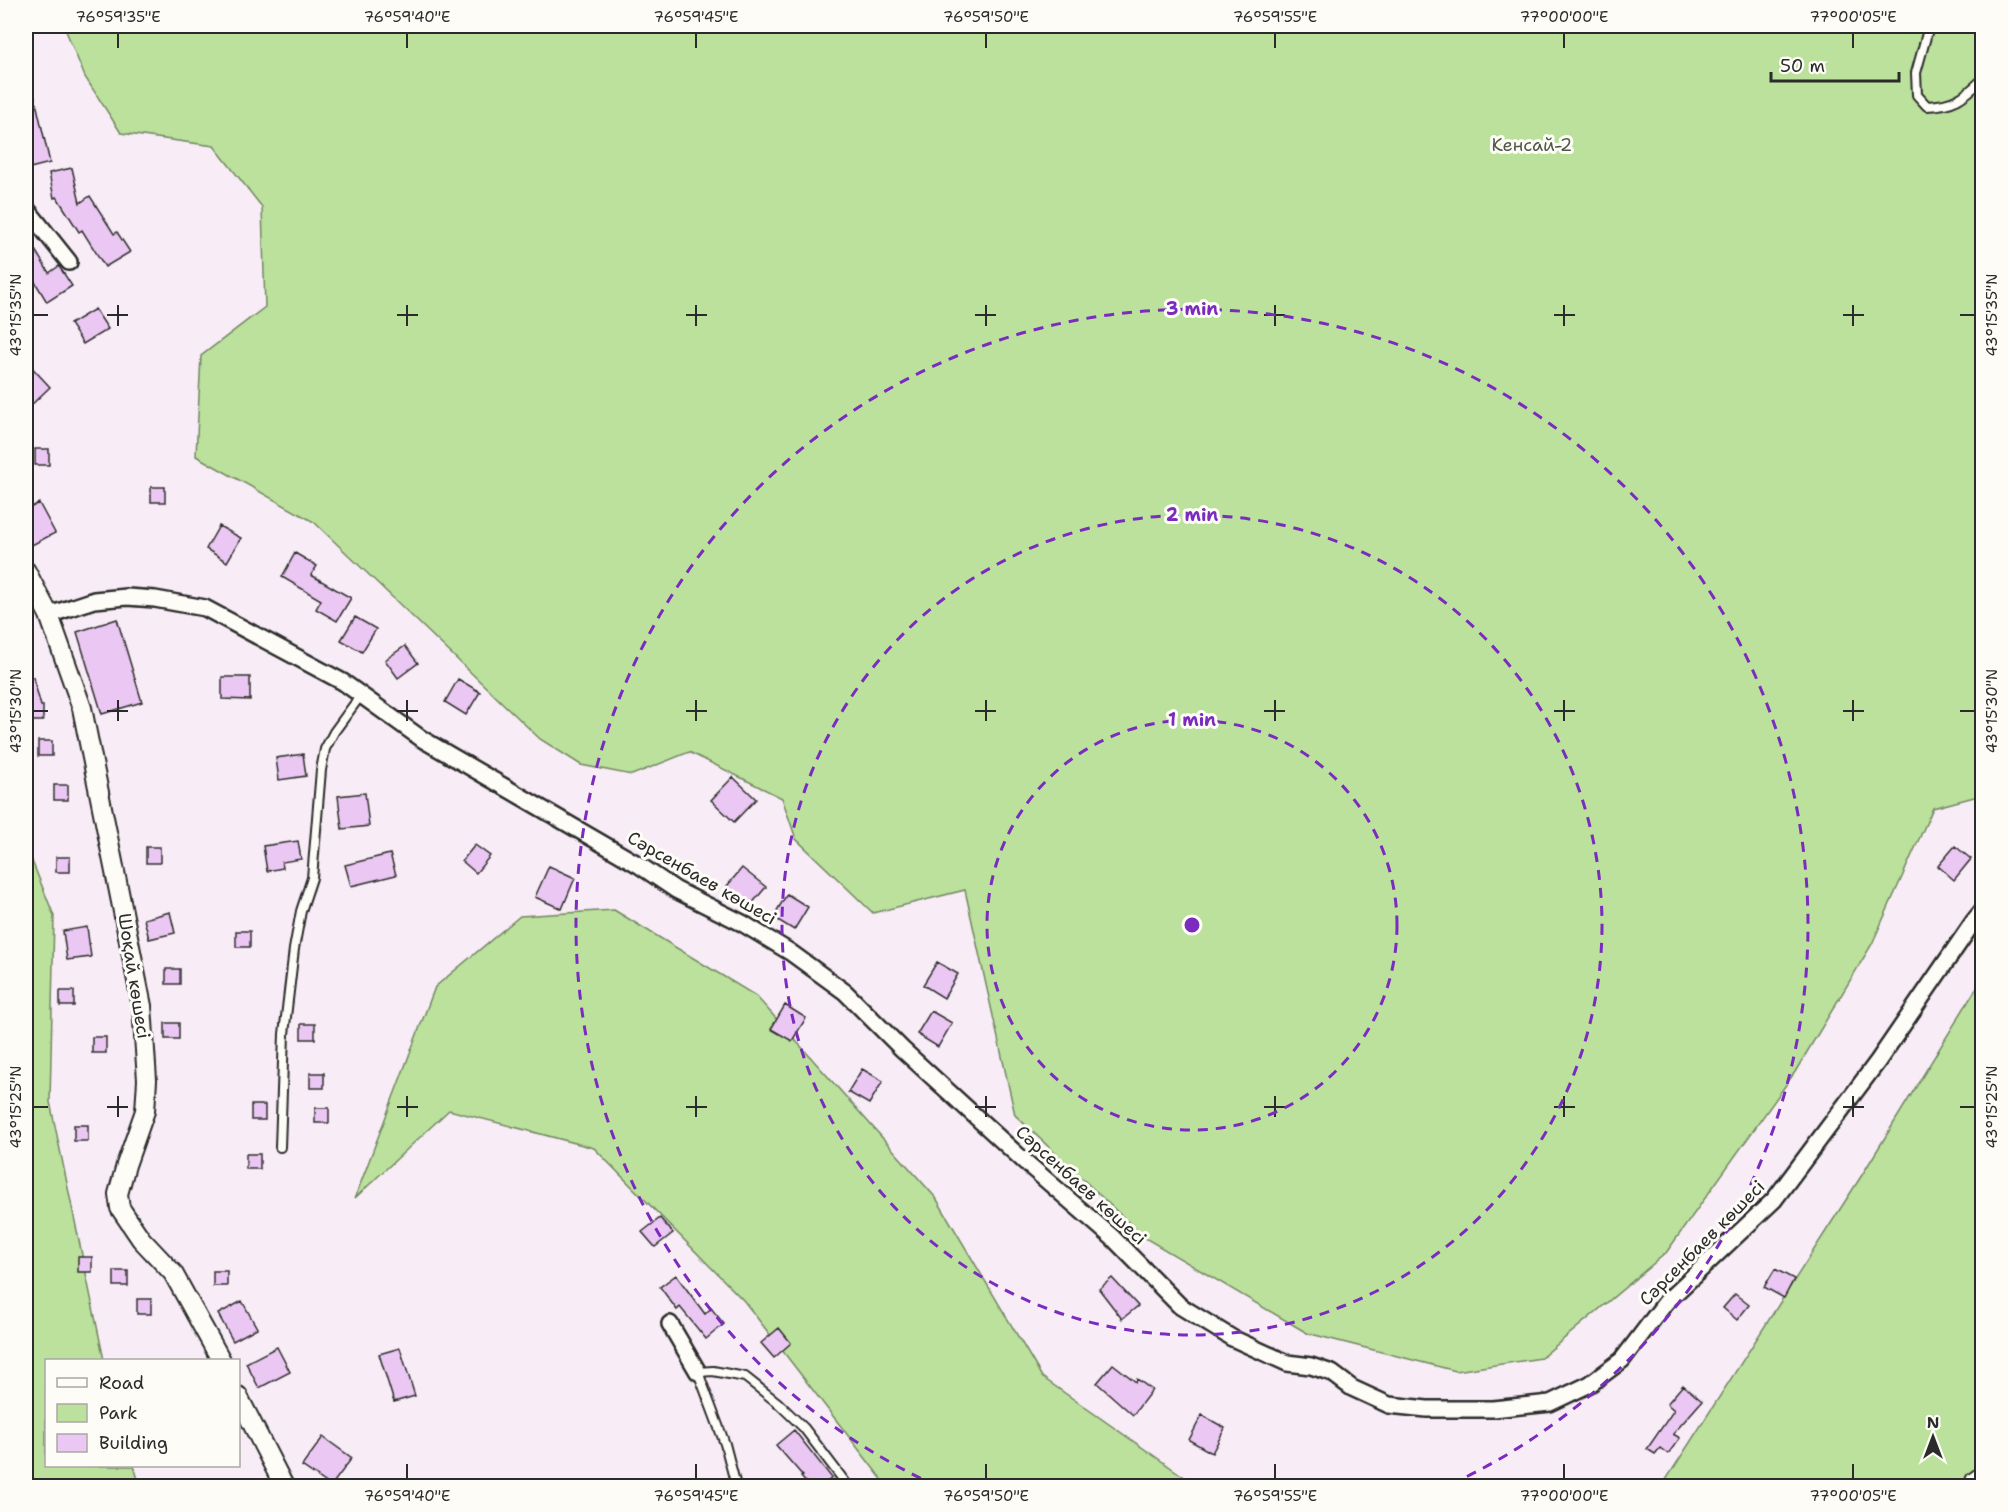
<svg xmlns="http://www.w3.org/2000/svg" width="2008" height="1512" viewBox="0 0 2008 1512" font-family="'Shantell Sans',sans-serif">
<style>
.green{fill:#bbe19c;stroke:#738664;stroke-width:1.5}
.building{fill:#ebc7f3;stroke:#2b2b2b;stroke-width:1.5}
.lines{fill:none;stroke-linecap:round;stroke-linejoin:round}
.service-casing{stroke:#2b2b2b;stroke-width:12}
.minor-casing{stroke:#2b2b2b;stroke-width:20}
.tertiary-casing{stroke:#2b2b2b;stroke-width:22}
.service{stroke:#fdfcf7;stroke-width:8}
.minor{stroke:#fdfcf7;stroke-width:15}
.tertiary{stroke:#fdfcf7;stroke-width:18}
.ticks{fill:none;stroke:#2b2b2b;stroke-width:2}
.ring{fill:none;stroke:#7b2cbf;stroke-width:3;stroke-dasharray:10 8}
.labels{text-anchor:middle;dominant-baseline:central;stroke-width:6;stroke-linejoin:round;paint-order:stroke}
.park-label{font-size:18px;fill:#4f5847;stroke:#fdfcf7}
.street-label{font-size:18px;fill:#2b2b2b;stroke:#fdfcf7}
.centre{fill:#7b2cbf;stroke:#fdfcf7;stroke-width:3}
.ring-label{font-size:18px;text-anchor:middle;font-weight:bold;fill:#7b2cbf;stroke:#fdfcf7;stroke-width:6;stroke-linejoin:round;paint-order:stroke}
.neatline{fill:none;stroke:#2b2b2b;stroke-width:2}
.ticks-label{font-size:15px;text-anchor:middle;fill:#2b2b2b}
</style>
<rect width="100%" height="100%" fill="#f8ecf6"/>
<filter id="ink" filterUnits="userSpaceOnUse"><feTurbulence type="fractalNoise" baseFrequency=".0167" numOctaves="2"/><feDisplacementMap in="SourceGraphic" scale="12" xChannelSelector="R" yChannelSelector="G"/><feConvolveMatrix kernelMatrix="1 2 1 2 8 2 1 2 1" color-interpolation-filters="sRGB"/></filter>
<g filter="url(#ink)">
<path class="green" d="M64 26H1982V795L1933 808 1872 944 1795 1072 1666 1253 1541 1358 1456 1371 1307 1333 1145 1238 1015 1115 965 890 873 913 796 839 782 798 689 752 632 775 581 765 540 739 314 522 196 456 201 356 265 307 262 207 214 146 121 133 85 77Z
M26 846 54 916 50 1102 104 1360H46V1466H134L140 1486H26Z
M614 910 756 996 936 1198 1042 1377 1197 1486H887L744 1301 594 1148 449 1110 355 1198 435 987 520 916Z
M1982 979V1453L1971 1478 1961 1486H1662L1862 1175Z"/>
<path class="building" d="M31 81 50 163 26 169V82Z
M72 168 80 203 90 196 114 234 117 232 130 252 105 267 82 230 79 232 57 197 54 198 49 173Z
M26 235 49 273 59 266 72 286 47 302 26 267Z
M95 309 108 329 83 344 70 324Z
M26 361 50 387 26 410Z
M35 449H49V465H35Z
M151 487H165V502H151Z
M39 503 55 533 26 548V510Z
M219 526 241 538 227 562 206 549Z
M295 553 317 566 311 575 351 598 337 621 316 609 321 600 282 577Z
M355 617 376 629 362 652 341 640Z
M117 619 142 702 102 714 77 632Z
M405 646 418 663 398 678 385 660Z
M29 677H33L41 706H43V721H29Z
M222 677H250V700L222 699Z
M458 679 480 692 466 715 445 702Z
M38 741H52V756H38Z
M303 754 306 776 279 780 276 758Z
M733 777 756 799 734 822 711 800Z
M54 785H68V800H54Z
M365 793 369 826 342 829 338 796Z
M298 841 301 859 282 862 283 868 267 871 263 846Z
M475 845 490 856 476 873 462 861Z
M1955 846 1971 859 1954 880 1938 866Z
M146 847H160V863H146Z
M390 854 396 875 351 886 345 865Z
M56 857H70V872H56Z
M549 866 575 878 562 909 535 897Z
M742 868 766 887 750 906 727 886Z
M787 894 808 907 794 930 773 917Z
M170 912 175 933 149 939 144 919Z
M87 927 91 957 67 960 63 931Z
M236 931H250V947H236Z
M937 962 958 974 944 998 923 985Z
M166 969H180V984H166Z
M60 991H74V1006H60Z
M785 1005 806 1018 792 1041 771 1029Z
M931 1011 952 1023 938 1047 917 1034Z
M165 1023H179V1039H165Z
M301 1024H315V1039H301Z
M92 1037H106V1053H92Z
M862 1069 883 1081 869 1104 848 1092Z
M310 1073H324V1088H310Z
M251 1105H265V1120H251Z
M315 1108H329V1123H315Z
M74 1125H88V1141H74Z
M246 1154H260V1169H246Z
M660 1218 673 1233 655 1247 642 1232Z
M78 1257H92V1272H78Z
M1775 1269 1794 1279 1784 1298 1764 1287Z
M114 1271H128V1286H114Z
M213 1271H227V1286H213Z
M676 1275 705 1314 711 1308 724 1324 706 1339 680 1307 677 1310 660 1287Z
M1112 1278 1138 1306 1122 1319 1099 1289Z
M1735 1294 1749 1305 1737 1320 1723 1308Z
M137 1299H151V1314H137Z
M242 1301 257 1328 233 1341 218 1314Z
M779 1328 791 1343 774 1358 761 1343Z
M277 1347 290 1372 259 1388 246 1363Z
M400 1348 415 1396 394 1402 379 1354Z
M1113 1364 1136 1382 1137 1379 1152 1390 1133 1415 1097 1383Z
M1683 1385 1702 1401 1673 1434 1680 1438 1668 1454 1660 1448 1655 1454 1647 1449 1674 1410 1667 1404Z
M1202 1415 1225 1428 1212 1453 1189 1440Z
M794 1430 832 1478 821 1486H809L801 1477 803 1476 776 1445Z
M323 1437 352 1458 331 1486 302 1466Z"/>
<g class="lines">
<defs>
<path id="service" d="M1929 26 1916 73 1917 95 1927 106C1954 105 1963 98 1982 80
M280 1147 284 1034 294 949 301 911 312 878 321 770 325 749 334 732 361 695
M736 1486 725 1444 698 1372 713 1371 745 1377 778 1403 804 1428 848 1486
M1968 1486 1971 1478 1982 1470"/>
<path id="minor" d="M26 208 69 262
M49 615 94 600 127 597 155 599 205 608 343 682 422 739 639 865 676 890 742 923 790 952 845 992 902 1049 1023 1160 1113 1238 1180 1306 1232 1338 1287 1363 1311 1366 1332 1373 1352 1388 1389 1405 1427 1409H1493L1550 1403 1590 1384 1622 1360 1666 1302 1774 1200 1878 1061 1974 921 1982 911
M670 1324 698 1372"/>
<path id="tertiary" d="M26 571 49 615 82 708 142 1006 147 1080 145 1111 126 1165 118 1194 120 1208 141 1239 173 1273 221 1360
M238 1396 284 1486"/>
</defs>
<use href="#service" class="service-casing"/>
<use href="#minor" class="minor-casing"/>
<use href="#tertiary" class="tertiary-casing"/>
<use href="#service" class="service"/>
<use href="#minor" class="minor"/>
<use href="#tertiary" class="tertiary"/>
</g>
</g>
<path class="ticks" d="M118 33V48M407 33V48M696 33V48M986 33V48M1275 33V48M1564 33V48M1853 33V48M118 305V326M407 305V326M696 305V326M986 305V326M1275 305V326M1564 305V326M1853 305V326M33 315H48M107 315H128M397 315H418M686 315H707M975 315H996M1264 315H1285M1554 315H1575M1843 315H1864M1960 315H1975M118 700V721M407 700V721M696 700V721M986 700V721M1275 700V721M1564 700V721M1853 700V721M33 711H48M107 711H128M397 711H418M686 711H707M975 711H996M1264 711H1285M1554 711H1575M1843 711H1864M1960 711H1975M118 1096V1117M407 1096V1117M696 1096V1117M986 1096V1117M1275 1096V1117M1564 1096V1117M1853 1096V1117M33 1107H48M107 1107H128M397 1107H418M686 1107H707M975 1107H996M1264 1107H1285M1554 1107H1575M1843 1107H1864M1960 1107H1975M407 1464V1479M696 1464V1479M986 1464V1479M1275 1464V1479M1564 1464V1479M1853 1464V1479"/>
<g class="ring">
<circle cx="1192" cy="925" r="205"/>
<circle cx="1192" cy="925" r="410"/>
<path d="M937 1486A616 616 0 1 1 1447 1486"/>
</g>
<g class="labels">
<g class="park-label">
<text x="1532" y="145">Кенсай-2</text>
</g>
<g class="street-label">
<text transform="translate(702 878) rotate(30)">Сәрсенбаев көшесі</text>
<text transform="translate(134 976) rotate(81)">Шоқай көшесі</text>
<text transform="translate(1081 1185) rotate(42)">Сәрсенбаев көшесі</text>
<text transform="translate(1702 1243) rotate(-45)">Сәрсенбаев көшесі</text>
</g>
</g>
<circle cx="1192" cy="925" r="9" class="centre"/>
<g class="ring-label">
<text x="1192" y="315">3 min</text>
<text x="1192" y="521">2 min</text>
<text x="1192" y="726">1 min</text>
</g>
<rect width="2008" height="1512" fill="none" stroke="#fdfcf7" stroke-width="66"/>
<rect x="45" y="1359" width="195" height="108" fill="#fdfcf7" stroke="#a9a8a5" stroke-width="1.5"/>
<rect x="57" y="1378" width="30" height="9" fill="#fdfcf7" stroke="#a9a8a5" stroke-width="1.5"/>
<text x="99" y="1389" font-size="18" fill="#2b2b2b">Road</text>
<rect x="57" y="1404" width="30" height="18" fill="#bbe19c" stroke="#a9a8a5" stroke-width="1.5"/>
<text x="99" y="1419" font-size="18" fill="#2b2b2b">Park</text>
<rect x="57" y="1434" width="30" height="18" fill="#ebc7f3" stroke="#a9a8a5" stroke-width="1.5"/>
<text x="99" y="1449" font-size="18" fill="#2b2b2b">Building</text>
<g transform="translate(1933 1437)" stroke="#fdfcf7" stroke-width="4.5" paint-order="stroke">
<path d="M0-4.5L10 22L0 15L-10 22Z" fill="#2b2b2b"/>
<text y="-9" font-size="16" font-weight="bold" text-anchor="middle" fill="#2b2b2b">N</text>
</g>
<path d="M1771 72v9h128v-9" fill="none" stroke="#2b2b2b" stroke-width="3"/>
<text x="1780" y="72" font-size="18" fill="#2b2b2b" stroke="#fdfcf7" stroke-width="4.5" paint-order="stroke">50 m</text>
<rect x="33" y="33" width="1942" height="1446" class="neatline"/>
<g class="ticks-label">
<text x="118" y="22">76°59'35"E</text>
<text x="407" y="22">76°59'40"E</text>
<text x="696" y="22">76°59'45"E</text>
<text x="986" y="22">76°59'50"E</text>
<text x="1275" y="22">76°59'55"E</text>
<text x="1564" y="22">77°00'00"E</text>
<text x="1853" y="22">77°00'05"E</text>
<text transform="translate(16 315) rotate(-90)" y="5">43°15'35"N</text>
<text transform="translate(1992 315) rotate(-90)" y="5">43°15'35"N</text>
<text transform="translate(16 711) rotate(-90)" y="5">43°15'30"N</text>
<text transform="translate(1992 711) rotate(-90)" y="5">43°15'30"N</text>
<text transform="translate(16 1107) rotate(-90)" y="5">43°15'25"N</text>
<text transform="translate(1992 1107) rotate(-90)" y="5">43°15'25"N</text>
<text x="407" y="1501">76°59'40"E</text>
<text x="696" y="1501">76°59'45"E</text>
<text x="986" y="1501">76°59'50"E</text>
<text x="1275" y="1501">76°59'55"E</text>
<text x="1564" y="1501">77°00'00"E</text>
<text x="1853" y="1501">77°00'05"E</text>
</g>
</svg>
